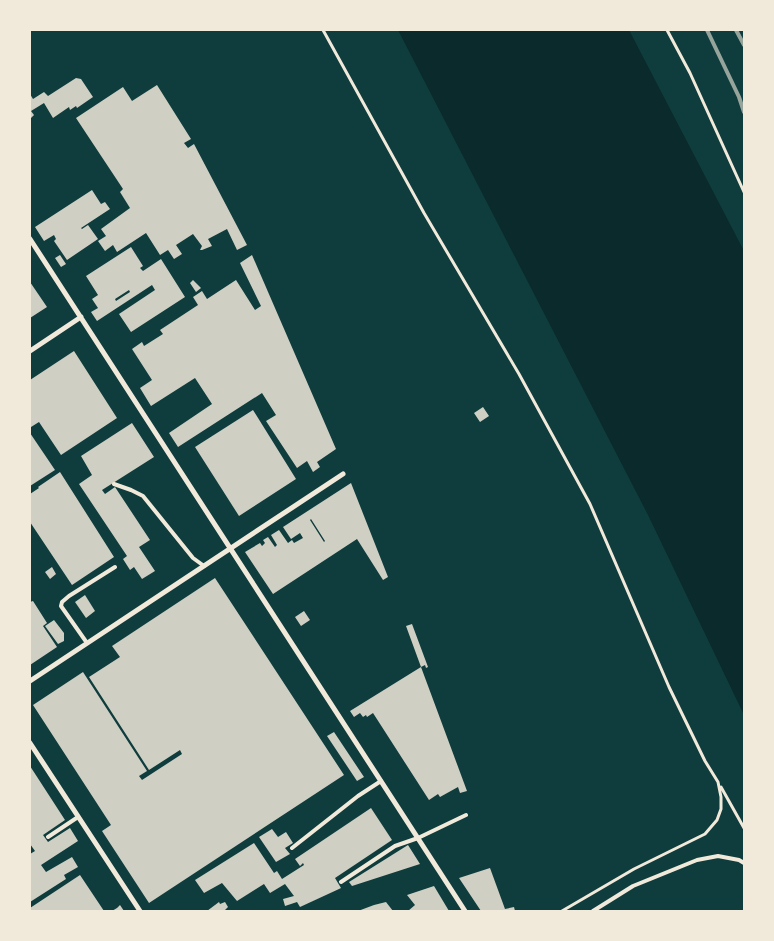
<svg xmlns="http://www.w3.org/2000/svg" width="774" height="941" viewBox="0 0 774 941" font-family="Helvetica,sans-serif">
<style>
.water{fill:#0a2a2b}
.building{fill:#cfcfc3;fill-rule:evenodd}
.lines{fill:none;stroke-linecap:round;stroke-linejoin:round}
.path{stroke:#f1e9da;stroke-width:3}
.service{stroke:#f1e9da;stroke-width:4}
.minor{stroke:#f1e9da;stroke-width:5}
.rail{stroke:#97a49c;stroke-width:4}
</style>
<rect width="100%" height="100%" fill="#0f3d3e"/>
<path class="water" d="M398 30H629L744 251V715L648 515Z"/>
<path class="building" d="M76 78 81 79 93 97 77 108 76 106 70 110 69 107 53 118 44 103 31 111 34 115 30 119V94L33 99 44 92 48 96Z
M157 85 191 139 184 143 188 148 194 144 247 245 237 250 227 229 208 239 212 246 202 250H200L202 246 193 234 176 245 182 254 174 259 168 250 160 255 146 233 117 252 113 245 105 251 98 241 106 236 101 229 130 208 120 192 123 189 76 118 123 87 132 101Z
M92 190 101 204 105 202 110 209 81 228 82 229 88 225 98 239 67 260 54 241 56 239 54 235 44 241 35 227Z
M131 247 143 266 140 268 143 271 161 259 185 297 131 332 119 314 155 290 152 285 97 321 91 312 98 308 92 299 98 295 86 276ZM129 290 130 292 116 301 115 299Z
M60 255 66 264 61 267 55 258Z
M252 255 336 449 317 462 320 467 313 472 307 461 297 468 266 421 276 415 262 393 178 447 169 433 212 404 195 378 151 406 140 388 152 380 132 349 142 342 144 346 163 334 160 330 198 305 193 297 202 291 207 299 236 280 255 310 261 306 240 263Z
M193 280 201 288 196 292 190 283Z
M30 282 47 307 30 318Z
M74 351 117 418 61 455 39 422 31 427 30 426V380Z
M483 407 489 416 480 422 474 413Z
M253 410 296 479 239 516 195 447Z
M132 423 154 457 102 490 105 494 115 487 150 540 139 547 155 571 142 579 134 567 130 570 123 559 127 556 79 484 92 475 81 456Z
M30 433 55 470 30 486Z
M60 472 114 557 72 585 30 522V494L39 488 38 487Z
M351 483 388 577 383 580 357 539 273 594 245 552 260 543 262 546 265 543 263 540 268 537 275 547 277 545 271 535 279 530 288 543 292 540 294 543 303 538 300 533 291 539 283 527ZM311 519 325 541 324 542 310 520Z
M52 567 56 574 50 579 45 572Z
M215 578 344 775 149 903 102 831 111 825 33 705 83 672 147 771 139 776 142 780 182 754 180 750 149 770 89 677 120 657 112 646Z
M85 595 95 611 86 618 75 602Z
M33 601 47 623 43 626 57 647 30 665V602Z
M304 611 310 620 301 626 295 617Z
M54 620 64 633V641L58 644 45 626Z
M412 624 428 667 426 668 425 665 421 667 467 791 460 793 458 787 440 797 438 794 429 800 373 713 367 717 366 715 363 717 360 713 354 717 350 711 421 667 406 626Z
M334 732 364 777 357 781 327 736Z
M30 766 65 820 43 835 48 842 70 828 78 841 41 865 46 872 72 857 78 867 64 875 66 879 30 902V854L35 851 30 844Z
M371 808 392 840 335 878 341 888 339 889 300 907 297 902 285 906 283 899 294 896 285 884 270 893 264 884 237 901 222 883 204 893 195 880 254 843 274 873 277 871 282 879 304 865 303 863 300 866 295 859Z
M272 829 278 837 286 832 293 843 285 848 290 854 276 862 259 837Z
M408 845 420 864 352 886 349 882Z
M490 868 505 909 514 907 515 911H481L459 878Z
M80 875 104 911H30V908Z
M434 886 449 911H408L415 905 407 895Z
M219 902 220 904 225 902 228 907 224 911H207Z
M386 902 393 911H358L374 905Z
M120 905 124 911H112L117 908Z"/>
<g class="lines">
<path class="path" d="M323 30 424 213 519 374 590 504 669 687 705 761 718 782 721 797V809L717 820 705 834 634 869 562 911
M667 30 690 73 744 192
M721 787 744 828"/>
<path class="service" d="M114 484 131 490 143 496 193 558 204 566
M87 643 61 606 62 602 69 596 115 567
M48 837 78 817
M292 848 358 796 381 781
M341 882 395 846 418 838 466 815
M593 911 633 886 697 860 718 856 739 860 744 863"/>
<path class="minor" d="M30 239 465 911
M30 351 81 317
M30 681 343 474
M30 743 140 911"/>
<path class="rail" d="M707 30 739 97 744 112
M736 30 744 45"/>
</g>
<rect width="774" height="941" fill="none" stroke="#f1e9da" stroke-width="62"/>
</svg>
